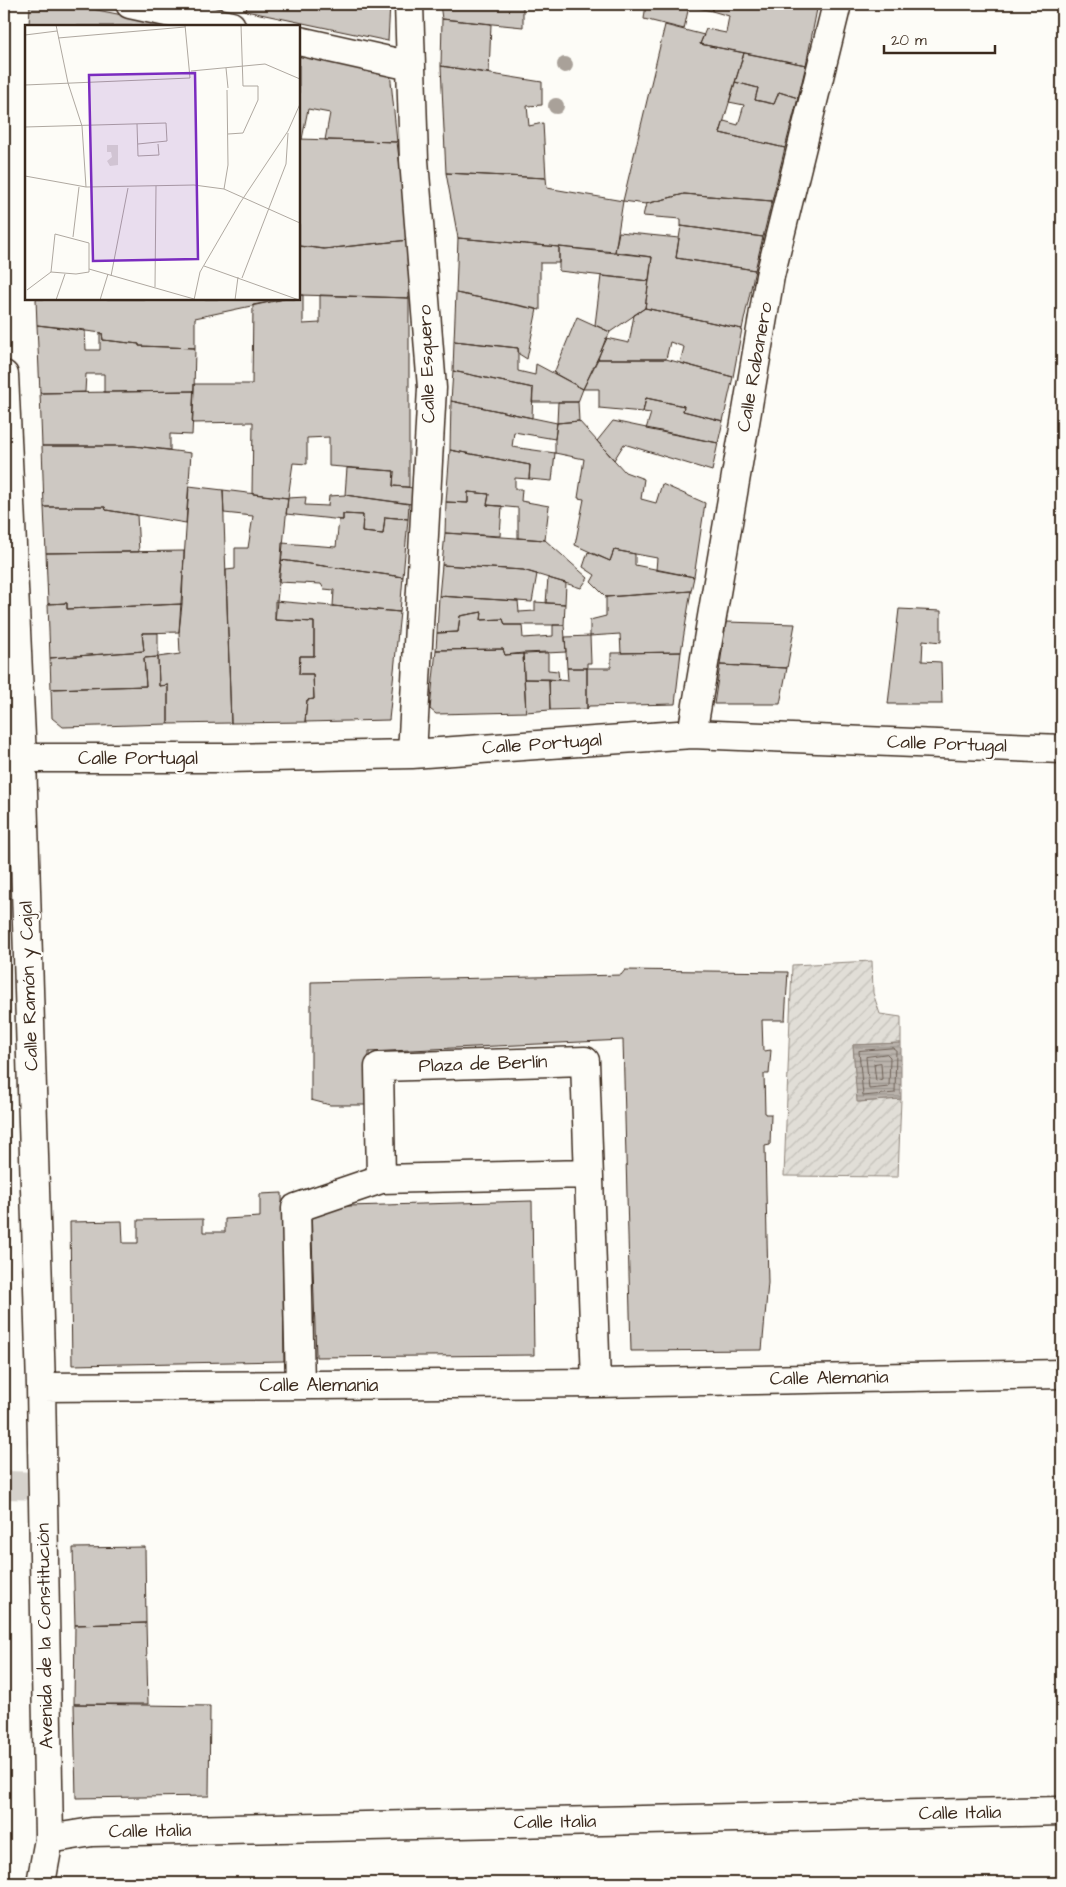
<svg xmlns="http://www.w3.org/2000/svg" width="1066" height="1887" viewBox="0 0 1066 1887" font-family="'Architects Daughter',sans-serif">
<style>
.garden{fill:url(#garden-furrows);stroke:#8e847a}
.water{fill:url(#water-rules);stroke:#887d74}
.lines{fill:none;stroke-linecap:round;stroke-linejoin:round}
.shore{stroke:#6e6157;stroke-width:1}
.building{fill:#cdc8c2;stroke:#3b2a1e}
.minor-tunnel{stroke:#d6d2cc;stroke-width:28;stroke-dasharray:28 14;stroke-linecap:butt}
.minor-casing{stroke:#3b2a1e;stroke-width:31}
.minor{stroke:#fdfcf7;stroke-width:28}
.tree{fill:#a9a199}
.labels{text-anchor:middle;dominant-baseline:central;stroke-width:4.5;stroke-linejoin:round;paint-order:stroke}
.street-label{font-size:19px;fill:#3b2a1e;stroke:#fdfcf7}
.inset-road{fill:none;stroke:#afa8a0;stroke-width:1}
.view{fill:#7b2cbf;fill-opacity:0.15;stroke:#7b2cbf;stroke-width:2.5}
.inset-edge{fill:none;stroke:#3b2a1e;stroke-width:2.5}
</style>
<defs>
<pattern id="garden-furrows" width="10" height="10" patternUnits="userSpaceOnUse" patternTransform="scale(1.25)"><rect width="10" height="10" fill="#e1ded7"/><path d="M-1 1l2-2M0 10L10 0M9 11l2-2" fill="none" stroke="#c2bfb8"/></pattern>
<pattern id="water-rules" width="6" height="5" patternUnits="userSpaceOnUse" patternTransform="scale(1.25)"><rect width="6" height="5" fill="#bbb4ad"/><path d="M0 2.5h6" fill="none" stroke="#99938c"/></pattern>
</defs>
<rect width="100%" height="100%" fill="#fdfcf7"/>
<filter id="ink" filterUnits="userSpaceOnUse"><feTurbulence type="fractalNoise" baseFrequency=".02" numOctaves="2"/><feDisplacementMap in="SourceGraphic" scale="10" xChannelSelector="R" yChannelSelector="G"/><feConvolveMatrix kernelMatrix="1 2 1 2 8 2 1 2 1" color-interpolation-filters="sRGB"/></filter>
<g filter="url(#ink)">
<path class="garden" d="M872 961 873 993 880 1014 901 1017V1043L853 1045 858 1102 901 1099 898 1177 784 1176 792 965Z"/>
<path class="water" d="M901 1043V1099L857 1102 853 1045Z"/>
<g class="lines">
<path class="shore" d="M893 1048 896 1050 895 1093 863 1096 859 1051Z
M887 1054 890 1057 889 1087 869 1089 866 1057Z
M881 1063 882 1079 876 1081 874 1064Z"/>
</g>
<path class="building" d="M30 4H67L178 26H29Z
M242 4H390L388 41 246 11 247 5Z
M440 4H523V27L442 19Z
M646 4H714L712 11 689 6 684 29 644 19Z
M714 4H818L806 65 700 44 706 29 726 33 729 16 712 11Z
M442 19 491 24 489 73 441 66Z
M665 25 704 35 700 44 744 53 720 133 785 148 772 201 684 194 646 204 623 201Z
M299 52 390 71 397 142 325 140 330 113 308 109 302 139H299Z
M744 53 806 65 798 98 779 92 774 104 755 100 758 88 735 82Z
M441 66 542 82V105L527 106 529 126 543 123 546 178 446 173Z
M735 82 758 88 755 100 774 104 779 92 798 98 785 148 720 133 724 121 738 125 744 105 729 102Z
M299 139 397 142 409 240 324 249 299 246Z
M446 173 546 178 547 188 623 201 615 252 458 238Z
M684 194 772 201 763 237 681 226V219L643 216 646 204Z
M681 226 763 237 755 270 676 258Z
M619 232 679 238 676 258 755 270 742 329 645 308 652 257 615 252Z
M458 238 559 247V263H540V310L456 293Z
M409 240V298L299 295V246L324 249Z
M559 247 652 257 649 281 559 271Z
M601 276 649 281 645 308 610 332 595 325Z
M456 293 537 309 527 359 519 354 518 348 454 341Z
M299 295H303V324L320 323V295L409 298V487L393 486 394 471 329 466V437L307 438V464L293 463 288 498 252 494 253 422 192 423 194 384H252L253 305 284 299H299Z
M36 299H284L195 318V348L139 346V344L103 340 102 333 37 325Z
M645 308 742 329 733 377 680 363 684 347 670 342 666 359H598L606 338 629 343 634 315Z
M577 317 610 332 583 389 554 373Z
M37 325 85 330 86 350H100V333H102L103 340 139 344V346L195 348 194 391 104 392V374H86L85 392 40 393Z
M454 341 518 348V371L535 375 536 364 583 389 578 402H532L533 388 453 371Z
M598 359H666L733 377 723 421 683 411 684 406 646 398 643 412 599 408V389H583Z
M453 371 533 388 532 418 451 401Z
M194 391 192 435 170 434V450L134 446H42L40 393Z
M646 398 684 406 683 411 723 421 718 443 646 429 651 413 643 412Z
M451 401 557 423 555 439 514 432 512 447 555 453 552 481 529 479 530 465 450 450Z
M558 402H578L579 421 557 423Z
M579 421 625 472 644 479 641 499 656 503 662 484 705 503 694 577 656 570 657 558 614 550 610 561 575 545 584 499 578 498 584 459 555 453V439L557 423Z
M613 421 718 443 712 471 624 444 614 460 597 441Z
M42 446H134L191 453 186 523 106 510 105 507H44Z
M450 450 530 465 529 479 515 478V489H522L521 501 549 506 545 540 518 538V508L487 505 489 494 468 492V503L446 502Z
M347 468 394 471 393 486 414 488 412 504 345 495Z
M189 486 223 490 231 723 168 724V685L159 686 158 657 180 654 179 632Z
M223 490 288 498 275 620 314 622V656H300L299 674H313L314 699 307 700 305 722 231 723 226 570 235 569V548H248L253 516 224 513Z
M468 492 489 494 487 505 502 506 500 536 445 533 446 502 468 503Z
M345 495 409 504 408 519 385 517 383 534 362 532 363 515 343 514V520L286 514 288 498 306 497 305 505 328 506 329 496Z
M44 507H105L106 510 137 515 139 552 46 553Z
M343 514 363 515 362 532 383 534 385 517 408 519 403 577 281 560 282 543 336 547 339 520H343Z
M445 533 545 540 588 578 581 588 523 570 442 565Z
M614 550 635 554V565L694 577 691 591 606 597 591 582 595 575 583 567 588 552 610 561Z
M184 551 182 604 67 609V603L48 604 46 553Z
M281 560 403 577 400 612 333 606 334 590 324 589 321 584 278 582Z
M442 565 523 570 537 574 532 602 439 596Z
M548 578 566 583 565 604 546 603Z
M691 591 681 652 621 653 620 634 590 636V620L606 616V597Z
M439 596 518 601 519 612 535 611V602L565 604 564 625H505L503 619 481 620 482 612 460 616 458 632 437 633Z
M275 601 400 612 389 720 305 722 307 700 314 699 313 674H299L300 656H314V622L275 620Z
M67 603V609L182 604 179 632 142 633 144 651 50 658 48 604Z
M899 609 941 611V642L923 640 922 661 941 662 942 704H888Z
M482 612 481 620 503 619 505 625H522L523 638 553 636V625H564L566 652 505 655 503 649 436 650 437 633 458 632 460 616Z
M726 622 795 624 787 668 720 665Z
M142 633H158V657L144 658 146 686 51 689 50 658 144 651Z
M590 636 591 663H587V668H567L565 637Z
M503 649 505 655 523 653 526 712 436 714 430 709 436 650Z
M548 652V670L558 671 559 680 524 679 523 653Z
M681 652 675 704 589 706 587 709V668H611V653Z
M158 657 159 686 168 685V724L63 727 52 718 51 689 146 686 144 658Z
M720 665 787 668 780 704H714Z
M567 668H587V709L550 710 549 679 568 681Z
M524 679H549L550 710 526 712Z
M625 970 788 972 785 1020H762L763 1051 771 1050 769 1074H764L765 1114H771L770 1145 765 1146 768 1283 762 1350 631 1351 623 1040 369 1052 370 1105H330L311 1100V982L621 975Z
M282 1193 284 1361 72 1365 70 1222 122 1221 123 1243H138V1220L203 1219V1232H225V1219L260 1217V1194Z
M532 1201 534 1355 316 1357 311 1207Z
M145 1547 146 1623 75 1625 73 1548Z
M146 1623 148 1704H74L75 1625Z
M74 1704 210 1706 209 1796 76 1798Z"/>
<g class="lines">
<path class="minor-tunnel" d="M4 1485 42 1486"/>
<defs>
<path id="minor" d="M130 4 231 26
M409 4 414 160 432 388 412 754
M299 41 411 66
M4 375 22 758 41 1387 49 1839 41 1883
M692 734 770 276 837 4
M5 755 22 758H228L412 754 692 734 1062 749
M381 1179 379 1067 585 1061 596 1383
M300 1385 296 1208 381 1179 588 1174
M41 1387 596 1383 1062 1374
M49 1839 92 1832 1062 1811"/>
</defs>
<use href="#minor" class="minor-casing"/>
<use href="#minor" class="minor"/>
</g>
<g class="tree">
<circle cx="565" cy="65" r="8"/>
<circle cx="556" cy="106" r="8"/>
</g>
</g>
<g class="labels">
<g class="street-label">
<text transform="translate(427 364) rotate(-92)">Calle Esquero</text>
<text transform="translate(755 367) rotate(-80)">Calle Rabanero</text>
<text transform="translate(542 744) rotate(-4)">Calle Portugal</text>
<text transform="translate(947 744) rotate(2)">Calle Portugal</text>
<text x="138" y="758">Calle Portugal</text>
<text transform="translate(29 986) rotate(-92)">Calle Ramón y Cajal</text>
<text transform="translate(483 1064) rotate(-2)">Plaza de Berlín</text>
<text transform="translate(829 1378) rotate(-1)">Calle Alemania</text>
<text x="319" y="1385">Calle Alemania</text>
<text transform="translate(45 1636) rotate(-91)">Avenida de la Constitución</text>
<text transform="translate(960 1813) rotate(-1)">Calle Italia</text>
<text transform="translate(555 1822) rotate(-1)">Calle Italia</text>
<text transform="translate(150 1831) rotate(-1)">Calle Italia</text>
</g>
</g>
<g transform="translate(25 25)">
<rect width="275" height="275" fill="#fdfcf7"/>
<path d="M82 120H93V140L85 141 82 136 87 132 86 127H82Z" fill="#e1ded7"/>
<path class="inset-road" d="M31 0 43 58 57 101 61 162M0 10 32 6M33 13 160 2M201 43 203 63M166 46 240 39 275 54M0 60 165 53 160 0M112 99 113 131 134 130 133 119M0 102 141 98 142 116 113 119M203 109 218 108 233 75V61H218L216 0M0 151 61 162 169 160 199 164 275 198M199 164 203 140 202 65M48 212 54 162M179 241 274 275M64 244 169 274M26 247 30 209 64 218V244M86 251 103 163M217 253 261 139 263 108M130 262 131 161M2 265 26 247 51 249 64 247V244M31 275 40 249M75 275 83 249M169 275 175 247 215 178 263 106 275 79M210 275 213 252"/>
<path class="view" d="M170 48 173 234 68 236 64 50Z"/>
<rect width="275" height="275" class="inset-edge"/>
</g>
<rect width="1066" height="1887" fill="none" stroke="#fdfcf7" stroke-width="20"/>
<rect x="10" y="10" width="1046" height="1867" fill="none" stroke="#3b2a1e" stroke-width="2" filter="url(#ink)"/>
<path d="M884 45v8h111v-8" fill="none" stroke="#3b2a1e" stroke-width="2.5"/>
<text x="891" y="45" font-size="15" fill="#3b2a1e" stroke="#fdfcf7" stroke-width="4" paint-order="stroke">20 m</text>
</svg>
